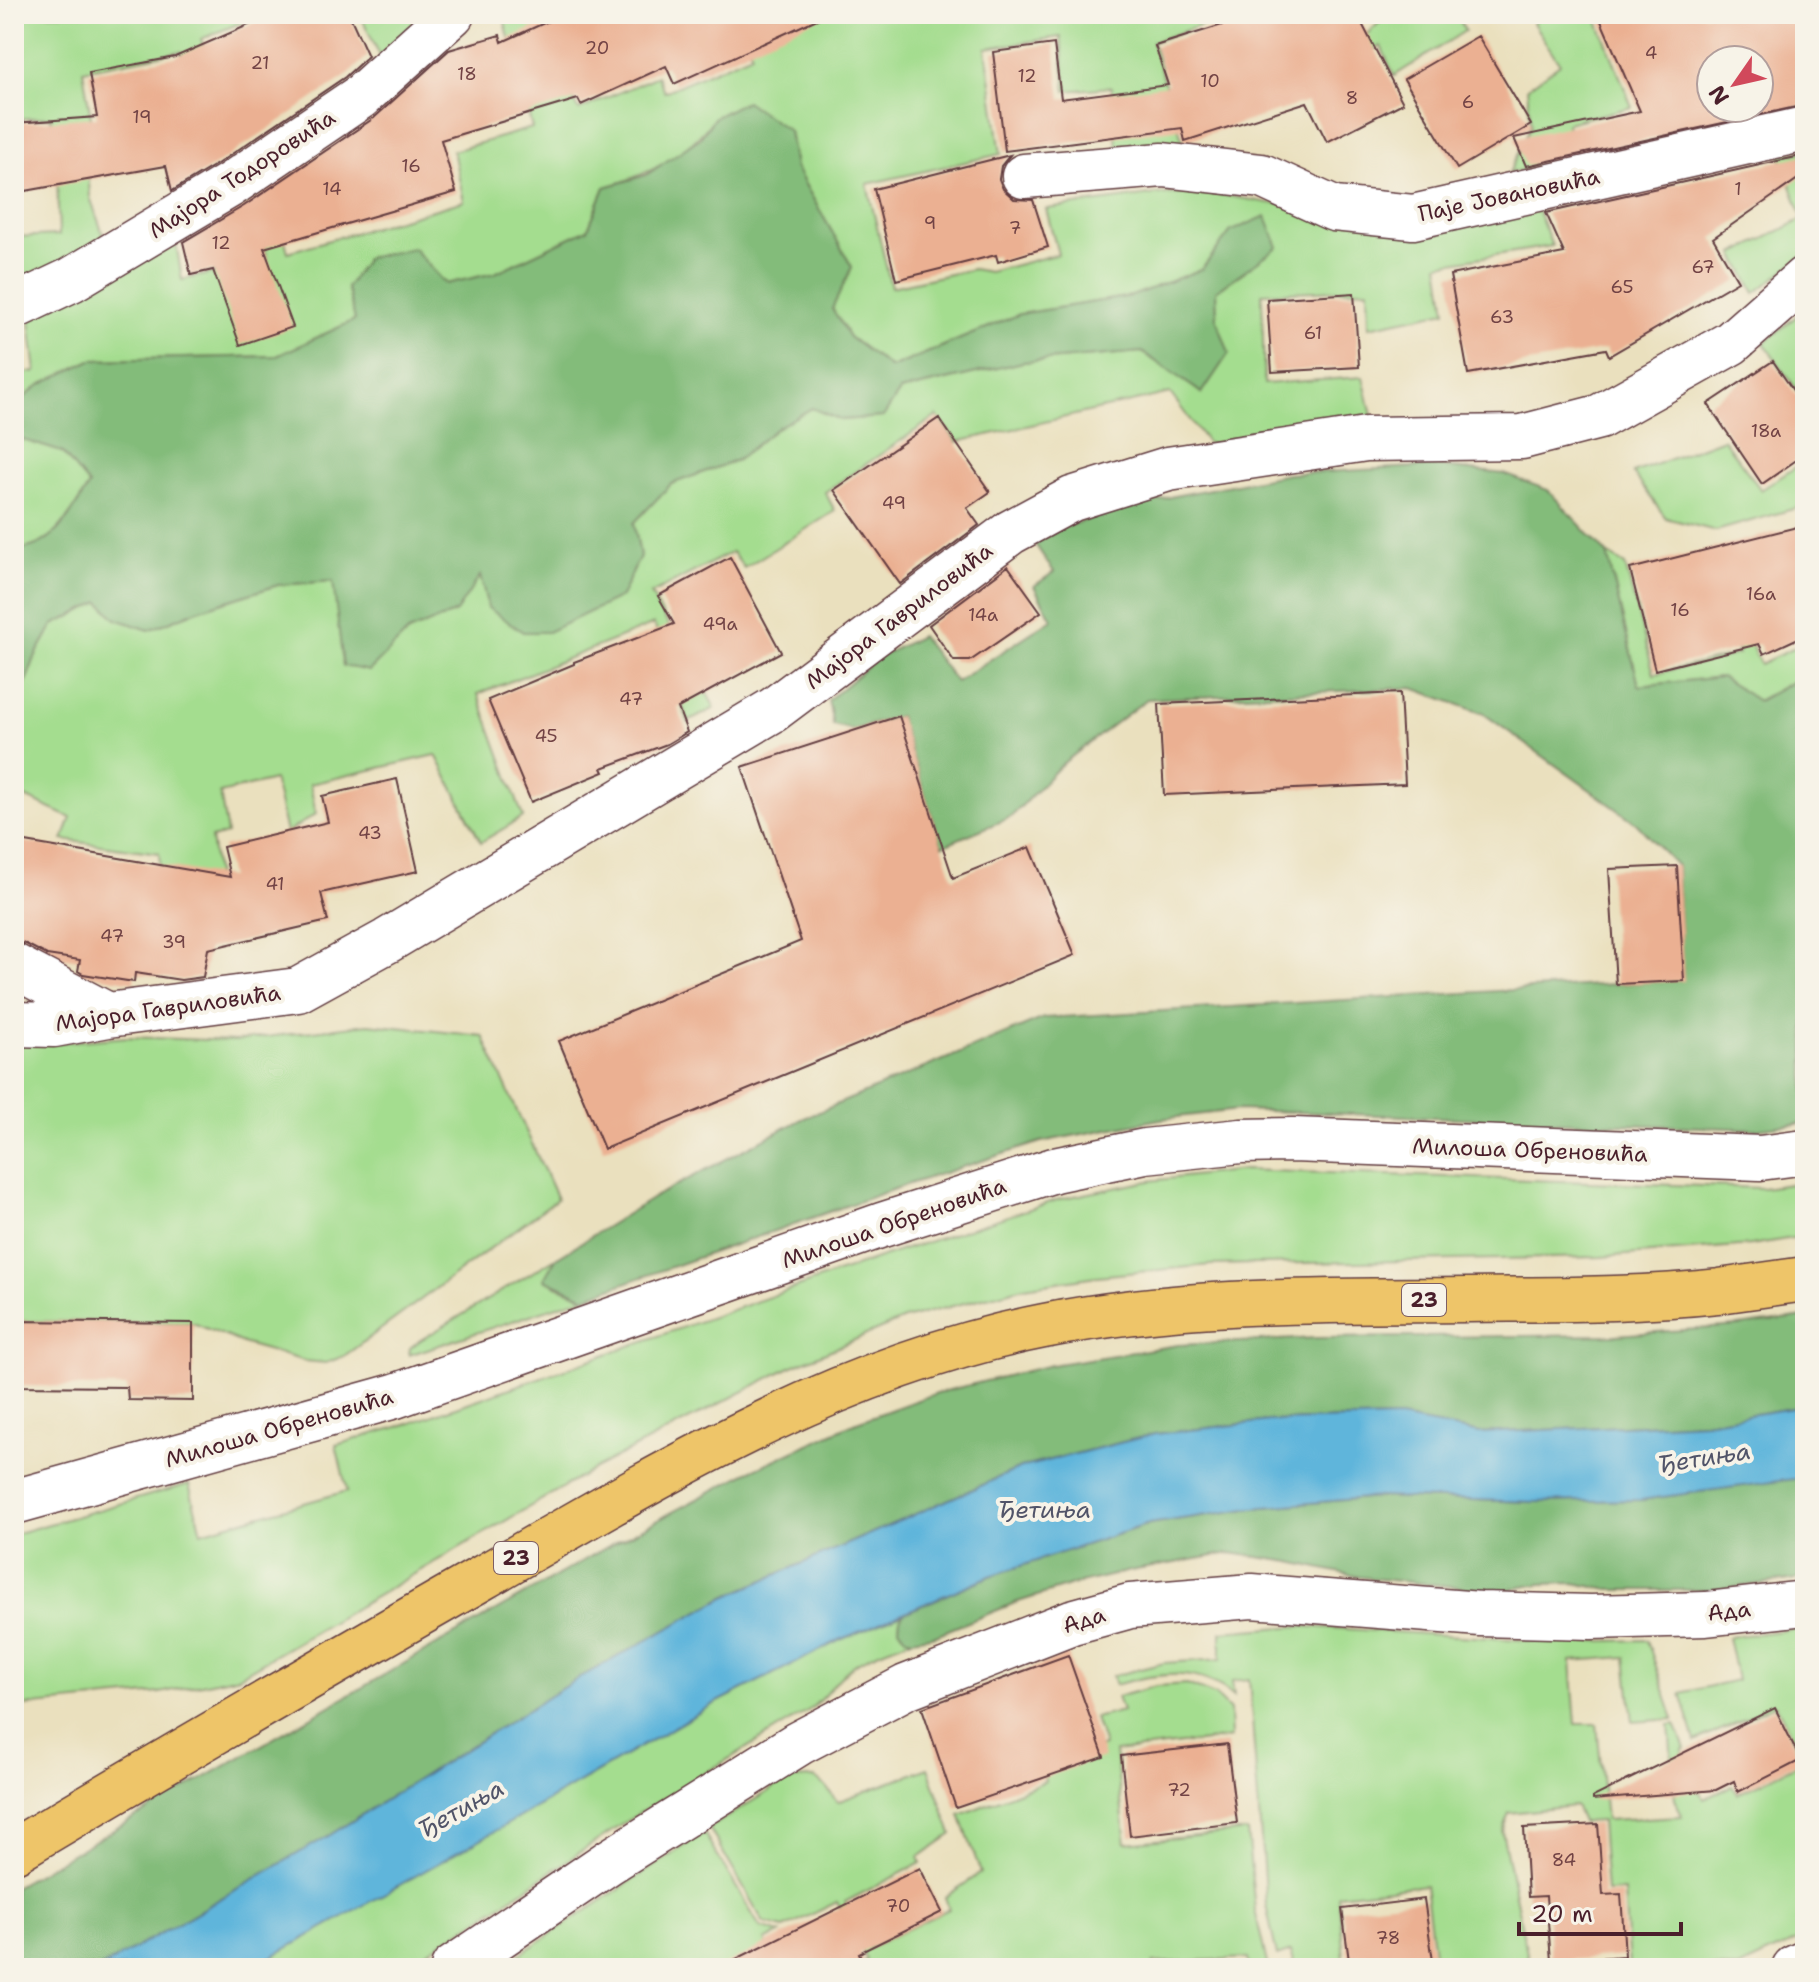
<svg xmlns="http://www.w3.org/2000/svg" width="1819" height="1982" viewBox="0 0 1819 1982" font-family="'Shantell Sans',sans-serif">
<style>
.green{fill:#a4dd8f;stroke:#777e5d;stroke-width:2}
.forest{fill:#83bc7a;stroke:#666e52;stroke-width:2}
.water{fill:#5eb5db;stroke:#546a83;stroke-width:2}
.building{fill:#ebb092;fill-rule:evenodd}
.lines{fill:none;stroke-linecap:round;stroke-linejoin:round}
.minor-casing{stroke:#623c41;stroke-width:47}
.major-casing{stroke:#623c41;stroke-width:47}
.minor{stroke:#fff;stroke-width:44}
.major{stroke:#eec569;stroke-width:44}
.labels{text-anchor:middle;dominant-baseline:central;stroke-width:8;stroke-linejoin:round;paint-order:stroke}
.number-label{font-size:18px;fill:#724345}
.shield{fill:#f7f3e8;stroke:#7e5f64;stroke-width:2}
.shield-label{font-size:20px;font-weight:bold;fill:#4a1f2b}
.street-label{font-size:22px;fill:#4a1f2b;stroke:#f7f3e8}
.water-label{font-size:24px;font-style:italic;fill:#515469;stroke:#f7f3e8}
</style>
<rect width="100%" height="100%" fill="#f7f3e8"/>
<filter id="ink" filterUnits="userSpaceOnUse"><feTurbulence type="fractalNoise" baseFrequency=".0125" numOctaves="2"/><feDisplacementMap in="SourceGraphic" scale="16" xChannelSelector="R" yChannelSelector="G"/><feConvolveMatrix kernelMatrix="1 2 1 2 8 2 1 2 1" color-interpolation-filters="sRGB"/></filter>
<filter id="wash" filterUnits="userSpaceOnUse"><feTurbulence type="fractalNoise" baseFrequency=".006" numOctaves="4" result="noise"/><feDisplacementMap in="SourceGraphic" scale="32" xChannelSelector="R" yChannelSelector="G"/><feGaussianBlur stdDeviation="1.8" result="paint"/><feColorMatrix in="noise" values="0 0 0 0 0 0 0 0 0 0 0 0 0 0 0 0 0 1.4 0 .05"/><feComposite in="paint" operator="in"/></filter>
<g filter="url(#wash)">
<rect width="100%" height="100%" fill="#eae0be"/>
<path class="green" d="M21 14H262L201 39 220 93 190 102 181 51 83 70 96 148 54 154 51 117 14 119V21Z
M360 14H428L381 58Z
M503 14H544L535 19 579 110 657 76 664 92 752 54 735 14H1235L1152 42 1185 149 1117 146 1111 87 1066 91 1061 37 986 48 1001 154 867 184 891 287 973 269 989 272 1058 254 1046 209 1158 194H1216L1276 204H1535L1552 246 1439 264 1446 311 1369 327 1368 289 1262 293 1264 384 1363 377 1373 420 1208 444 1170 393 957 442 937 416 825 492 835 511 744 568 732 552 651 594 715 708 688 722 654 624 478 694 523 817 481 842 436 755 310 784 316 814 286 833 274 780 220 793 227 834 211 838 219 893 161 882 159 853 63 840 71 818 14 792V714L36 655 53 625 100 602 116 619 149 630 198 610 278 585 334 581 343 665 369 671 408 632 456 612 480 575 640 556 634 523 671 484 737 460 778 427 812 408 841 420 882 417 900 391 1023 362 1142 352 1202 393 1228 353 1217 320 1216 291 1245 271 1231 231 1202 269 1132 296 1020 314 891 368 849 337 832 308 852 267 795 167 789 131 715 117C687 156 650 174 605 187L588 229 495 273 446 284 413 248 355 320 277 356 91 360 40 385 14 405V373L36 372 30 321 174 230 182 280 268 260 255 206 229 212 228 200 268 175 288 252 464 201 453 151 532 128Z
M1389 14H1457L1465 31 1394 76 1381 46 1320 76Z
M1544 14H1595L1632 107 1567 123 1572 159 1509 173 1531 125 1527 88 1560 64 1533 23Z
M1805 152V255L1755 293 1734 254 1803 219 1779 153Z
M88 168 90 197 106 243 14 295V237L59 235 57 173Z
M1805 309V401L1764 343Z
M14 419 20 439 62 452 89 485C71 513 52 551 14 549Z
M1723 439 1761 490 1805 461V517L1800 507 1716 531 1666 518 1633 473Z
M1607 554 1625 565 1654 674 1738 654 1715 565 1760 664 1805 643V675L1757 701 1721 677 1639 686Z
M368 1024 483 1036 557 1199 369 1338 344 1356 326 1363 305 1361 245 1344 193 1323 14 1321V1046L127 1037 235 1041Z
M1244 1170 1762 1188 1805 1182V1236L1751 1245 1601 1257 1210 1265 1097 1276 1024 1287 904 1319 788 1368 598 1467 239 1676 160 1693 14 1707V1534L189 1484 201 1532 347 1491 336 1445 411 1423 894 1253 1060 1199 1149 1181Z
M556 1258 547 1275 556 1286 585 1297 409 1355 410 1348 419 1341Z
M904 1613C896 1624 898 1634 912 1639 891 1648 866 1655 849 1669 834 1681 825 1698 809 1710L630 1819 484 1916 401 1968H252L497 1830 714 1704 840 1640Z
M1298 1626 1556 1642 1647 1640 1674 1719 1633 1722 1626 1657 1571 1661 1576 1724H1597L1606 1820 1682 1816 1675 1799 1669 1725 1675 1724 1685 1748 1682 1750 1704 1799 1732 1786 1738 1794 1804 1761 1776 1704 1695 1742 1681 1693 1737 1680 1728 1637 1805 1628V1937L1739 1968H1619L1629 1967 1624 1891 1606 1892 1601 1821 1582 1822 1575 1806 1509 1813 1502 1831 1530 1968H1436L1425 1885 1338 1895 1345 1968H1296L1291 1951 1277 1956 1266 1905 1249 1679 1232 1681 1234 1696C1199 1666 1156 1673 1115 1685L1112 1676 1164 1663 1221 1659V1632Z
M1187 1684 1215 1695 1230 1710 1231 1738 1115 1752 1126 1843 1247 1831 1255 1910 1268 1968H1249L1248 1958 1153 1963V1968H851L867 1960 837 1902 784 1928 764 1923 709 1828 788 1779 815 1778 826 1787 837 1802 928 1768 952 1834 919 1857 921 1863 845 1902 869 1948 949 1909 945 1897 981 1873 960 1815 1045 1781 1043 1770 1104 1746 1095 1718 1122 1711 1117 1697 1156 1686Z
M704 1833 760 1927 780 1933 765 1941 778 1968H499Z"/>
<path class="forest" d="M746 101 789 131 795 167 852 267 832 309 849 337 891 368 1020 314 1132 296 1202 269 1231 231 1266 216 1278 247 1216 291 1217 320 1229 353 1202 393 1142 352 1023 362 900 391 883 417 840 420 812 408 778 427 737 460 671 484 634 523 640 556 621 597 548 632H523L488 608 480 576 456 612 408 632 369 671 343 666 333 581 278 585 198 610 149 630 116 619 100 602 53 625 36 655 14 714V549C52 551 72 513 89 485L62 452 20 439 14 419V405L40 385 91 360 277 356 355 320 347 287 367 258 413 248 446 284 495 273 588 229 605 187 646 175 700 138 715 117Z
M1435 466 1504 474 1548 490 1607 554 1639 686 1721 677 1758 701 1805 675V1123L1756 1129 1238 1110 1160 1119 1041 1142 903 1186 585 1297 544 1279 556 1258 656 1196 802 1119 1044 1018 1683 980 1677 866 1635 822 1484 714 1413 688 1147 699 1062 764 1011 817 942 846 899 716 853 730 833 725 828 700 879 657 921 636 956 682 1052 619 1034 586 1054 572 1035 544 1065 526 1174 496 1288 474Z
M1805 1317V1406L1704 1422 1480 1433 1399 1418 1269 1421 1155 1434 1023 1467 723 1598 572 1682 330 1835 101 1968H14V1887L609 1546 746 1473 854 1423 937 1393 1051 1365 1178 1345 1317 1338 1616 1335 1739 1326Z
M1805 1476V1578L1712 1590H1610L1574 1583 1541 1584 1498 1591 1360 1577 1291 1562 1230 1553 1130 1571 1072 1585 1015 1603 936 1635 912 1639 906 1637 899 1628 900 1619 904 1613 990 1576 1149 1524 1253 1508 1378 1497 1535 1502 1641 1500Z"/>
<path class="water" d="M1805 1406V1476L1794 1479 1641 1500 1535 1502 1378 1497 1253 1508 1149 1524 990 1576 840 1640 714 1704 497 1830 252 1968H101L330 1835 572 1682 723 1598 1023 1467 1155 1434 1269 1421 1399 1418 1480 1433 1704 1422Z"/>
<g id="blocks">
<path class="building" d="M274 14H349L368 56 345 77 217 164 172 191 166 166 14 193V123L97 117 89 73 175 57Z
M564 14H828L674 84 666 66 581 105 578 99 441 140 456 192 264 248 293 327 240 345 213 270 191 275 183 242 244 206 374 118 449 50 500 35 502 42Z
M1257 14H1357L1403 103 1327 142 1307 102 1185 141 1182 128 1005 151 993 52 1054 44 1061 99 1168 85 1155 46Z
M1598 14H1805V105L1526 166 1514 138 1640 111ZM1711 60H1759V108H1711Z
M1478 36 1531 125 1457 169 1404 79Z
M1010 155 1001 166 999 179 1003 189 1014 199 1033 200 1048 247 998 262 996 255 896 280 874 189Z
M1805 155V174L1713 238 1738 281 1609 356 1606 349 1468 374 1450 275 1564 253 1546 213Z
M1354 293 1359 367 1272 372 1267 299Z
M1773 361 1805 408V454L1762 484 1708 404Z
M939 418 990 492 967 508 979 525 900 584 834 490Z
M1805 525V635L1764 654 1759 644 1655 670 1630 569Z
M730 557 781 652 678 708 687 732 667 744 602 768 604 772 531 802 488 700 574 664V662L674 624 658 596Z
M1008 566 1041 612 970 661H954L929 625Z
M1400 693 1405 784 1164 795 1159 704Z
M899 716 953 878 1030 847 1075 955 604 1149 559 1041 801 941 742 767Z
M397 779 418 871 321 893 328 921 208 949 203 977 181 980 135 973 134 982 83 974 78 971 80 960 47 955 26 944 14 941V840L230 877 223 847 328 822 322 796Z
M1677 866 1684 981 1616 984 1609 869Z
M14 1321 193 1323V1401L128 1400 127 1387 14 1386Z
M1068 1655 1104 1757 956 1808 922 1708Z
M1775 1708 1801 1760 1738 1792 1734 1781 1716 1790 1593 1800V1797Z
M1227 1744 1237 1823 1130 1836 1121 1756Z
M1598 1824 1603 1895 1621 1894 1625 1956 1551 1961 1546 1896 1528 1897 1524 1828Z
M920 1868 942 1912 859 1953 866 1968H718Z
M1424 1899 1434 1968H1350L1342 1909Z"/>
</g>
</g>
<g filter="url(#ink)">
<use href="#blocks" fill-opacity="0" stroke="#623c41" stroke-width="2"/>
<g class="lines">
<defs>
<path id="minor" d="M1024 176 1163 165 1262 176 1334 209 1413 217 1805 129
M14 307 71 280 230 185 360 97 452 14
M14 966 108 1015
M14 1024 54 1025 108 1015 298 990 387 941 773 710 1011 532 1072 499 1168 469 1366 439 1522 437 1599 417 1731 343 1805 278
M14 1502 395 1396 882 1225 1054 1170 1145 1151 1241 1141 1293 1140 1760 1158 1805 1152
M453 1968 609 1862 799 1743 906 1687 1072 1622 1130 1606 1252 1596 1480 1614 1591 1617 1706 1614 1805 1603
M1794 1968 1805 1963"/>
<path id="major" d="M14 1851C169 1758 325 1668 482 1578 660 1475 839 1366 1044 1326 1183 1298 1326 1301 1468 1300 1551 1299 1636 1300 1719 1291 1748 1287 1776 1283 1805 1279"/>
</defs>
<use href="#minor" class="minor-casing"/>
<use href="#major" class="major-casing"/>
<use href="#minor" class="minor"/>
<use href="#major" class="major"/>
</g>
</g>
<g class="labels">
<g class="number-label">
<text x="597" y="48">20</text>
<text x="1651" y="53">4</text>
<text x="260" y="63">21</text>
<text x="467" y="74">18</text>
<text x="1027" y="76">12</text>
<text x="1210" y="81">10</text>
<text x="1352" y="98">8</text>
<text x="1468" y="102">6</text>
<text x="142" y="117">19</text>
<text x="411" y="166">16</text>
<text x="332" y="189">14</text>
<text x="1738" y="189">1</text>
<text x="930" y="223">9</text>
<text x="1015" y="228">7</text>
<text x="221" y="243">12</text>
<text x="1703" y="267">67</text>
<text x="1622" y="287">65</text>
<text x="1502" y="317">63</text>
<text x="1313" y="333">61</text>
<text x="1766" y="431">18a</text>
<text x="894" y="503">49</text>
<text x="1761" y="594">16a</text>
<text x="1680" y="610">16</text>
<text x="983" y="615">14a</text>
<text x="720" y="624">49a</text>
<text x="631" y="699">47</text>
<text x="546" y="736">45</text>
<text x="370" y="833">43</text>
<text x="275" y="884">41</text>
<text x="112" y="936">47</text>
<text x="174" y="942">39</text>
<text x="1179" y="1790">72</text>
<text x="1564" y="1860">84</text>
<text x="898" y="1906">70</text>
<text x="1388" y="1938">78</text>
</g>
<g class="shield">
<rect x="1402" y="1284" width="44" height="32" rx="6"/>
<rect x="494" y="1542" width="44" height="32" rx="6"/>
</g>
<g class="shield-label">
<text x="1424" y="1300">23</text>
<text x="516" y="1558">23</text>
</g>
<g class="street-label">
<text transform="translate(242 174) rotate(-33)">Мајора Тодоровића</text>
<text transform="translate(1509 195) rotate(-12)">Паје Јовановића</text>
<text transform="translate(899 616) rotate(-37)">Мајора Гавриловића</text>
<text transform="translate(168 1008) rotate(-8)">Мајора Гавриловића</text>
<text transform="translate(1530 1150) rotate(2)">Милоша Обреновића</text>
<text transform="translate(894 1223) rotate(-19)">Милоша Обреновића</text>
<text transform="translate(279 1428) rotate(-16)">Милоша Обреновића</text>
<text transform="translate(1729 1611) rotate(-6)">Ада</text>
<text transform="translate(1084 1620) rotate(-17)">Ада</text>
</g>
<g class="water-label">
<text transform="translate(1704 1458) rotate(-9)">Ђетиња</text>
<text x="1044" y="1510">Ђетиња</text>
<text transform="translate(461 1809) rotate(-29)">Ђетиња</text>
</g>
</g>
<rect width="1819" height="1982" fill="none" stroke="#f7f3e8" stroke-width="48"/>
<g transform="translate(1735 84) rotate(236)"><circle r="38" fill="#f7f3e8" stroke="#b29e9c" stroke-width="2"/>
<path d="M0-6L14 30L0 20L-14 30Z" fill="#d1495b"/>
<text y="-12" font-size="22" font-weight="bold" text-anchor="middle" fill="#4a1f2b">N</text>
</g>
<path d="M1519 1922v12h162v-12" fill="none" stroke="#4a1f2b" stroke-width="4"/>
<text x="1531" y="1922" font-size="24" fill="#4a1f2b" stroke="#f7f3e8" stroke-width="6" paint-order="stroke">20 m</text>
</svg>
